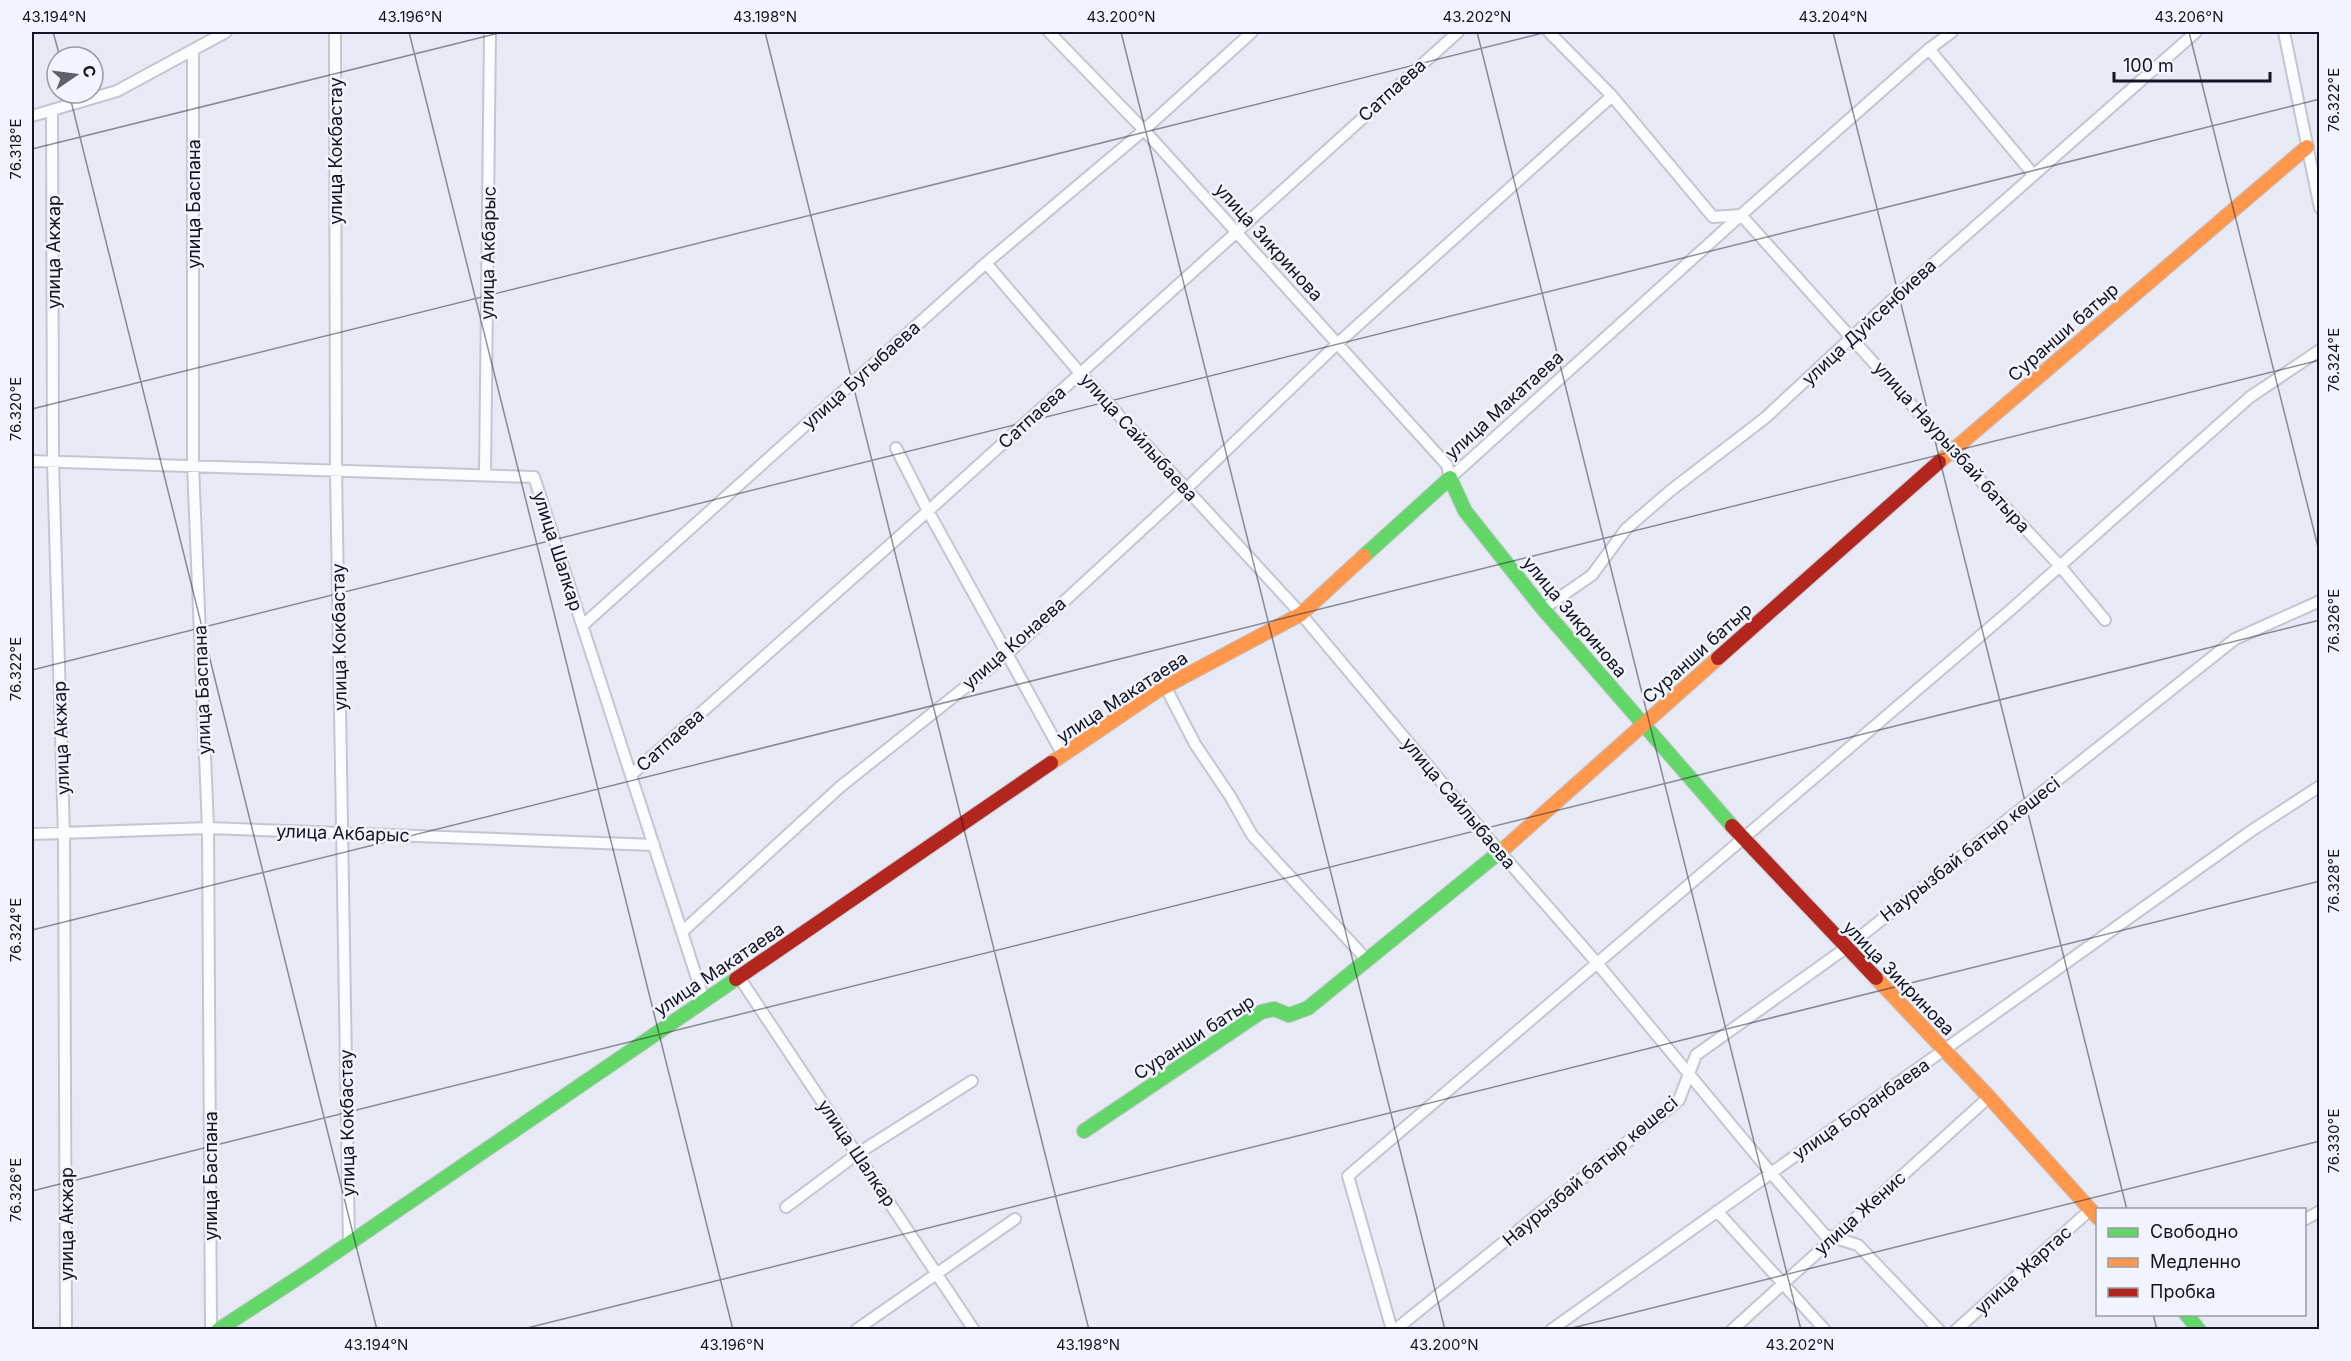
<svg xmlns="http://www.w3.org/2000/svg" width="2351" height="1361" viewBox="0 0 2351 1361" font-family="Inter,sans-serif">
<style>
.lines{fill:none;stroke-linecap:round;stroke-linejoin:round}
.street-casing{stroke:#c3c6d2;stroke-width:14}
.fast-casing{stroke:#c3c6d2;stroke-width:16}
.slow-casing{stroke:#c3c6d2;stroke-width:16}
.jam-casing{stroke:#c3c6d2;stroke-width:16}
.street{stroke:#fbfcfd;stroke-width:10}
.fast{stroke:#63d668;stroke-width:14}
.slow{stroke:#ff974d;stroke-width:14}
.jam{stroke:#b3261e;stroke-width:14}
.ticks{fill:none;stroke:#111524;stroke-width:1.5;stroke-opacity:0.45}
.labels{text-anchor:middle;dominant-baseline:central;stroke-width:5;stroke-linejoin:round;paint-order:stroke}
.street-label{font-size:18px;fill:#111524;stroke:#f2f4fd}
.neatline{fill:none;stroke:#111524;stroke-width:2}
.ticks-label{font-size:15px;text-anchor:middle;fill:#111524}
</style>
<rect width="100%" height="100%" fill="#e7eaf4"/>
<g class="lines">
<defs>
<path id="street" d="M335 32 336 471 349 1243
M1049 32 1144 130 1447 465 1450 478 1741 215 1929 49 1952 32
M1549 32 1612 96 1713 217 1741 215 1952 450 2060 566 2105 620
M2284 32 2320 208
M1929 49 2033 174
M193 50V466L208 828 211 1330
M52 110 53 462 64 834 66 1330
M32 116 117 91 226 32
M986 263 1080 373 1301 614 1500 852 1597 963 1771 1173 1825 1235 1858 1245 1939 1330
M896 448 928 511 1063 755
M32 461 534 477 704 1000
M485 475 490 32
M1543 609 1592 575 1626 529 1670 491 1765 418 1892 300 2196 32
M583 625 986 263 1144 130 1252 32
M1165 686 1195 744 1230 796 1252 835 1367 960
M631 775 928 511 1458 32
M32 834 208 828 654 845
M682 932 840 787 1007 654 1186 489 1337 344 1612 96
M739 977 974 1330
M786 1207 857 1154 972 1081
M1717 1211 1825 1330
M2304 1220 2320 1211
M856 1330 1015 1219
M1392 1330 1348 1176 2007 613 2250 397 2320 350
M1395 1330 1679 1100 1696 1055 1846 948 2235 639 2320 601
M1551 1330 2251 831 2320 786
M1732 1330 1989 1097
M1956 1330 2090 1210"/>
<path id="fast" d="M1364 556 1450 478 1465 511 1543 609 1732 826
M1084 1131 1261 1012 1274 1009 1289 1015 1308 1008 1507 846
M2186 1314 2199 1330
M218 1330 307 1272 736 979"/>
<path id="slow" d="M1939 462 2307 147
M1051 763 1157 691 1301 614 1364 556
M1507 846 1718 658
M1876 978 1989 1097 2098 1218"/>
<path id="jam" d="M1718 658 1939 462
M1732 826 1876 978
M736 979 1051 763"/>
</defs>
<use href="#street" class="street-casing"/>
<use href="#fast" class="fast-casing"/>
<use href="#slow" class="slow-casing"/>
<use href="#jam" class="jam-casing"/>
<use href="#street" class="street"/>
<use href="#fast" class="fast"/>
<use href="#slow" class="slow"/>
<use href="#jam" class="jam"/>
</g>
<path class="ticks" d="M53 32 60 57M409 32 733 1330M765 32 1089 1330M1121 32 1445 1330M1477 32 1801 1330M1833 32 2127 1210M2189 32 2320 555M69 93 377 1330M32 149 503 32M32 409 1547 32M32 670 2320 99M32 930 2320 360M32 1191 2320 620M2153 1314 2157 1330M519 1330 2320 881M1564 1330 2320 1141"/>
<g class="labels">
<g class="street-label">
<text transform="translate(1392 90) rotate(-42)">Сатпаева</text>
<text transform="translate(335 151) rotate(-90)">улица Кокбастау</text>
<text transform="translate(193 204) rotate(-90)">улица Баспана</text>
<text transform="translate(1269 242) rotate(48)">улица Зикринова</text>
<text transform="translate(53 252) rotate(-90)">улица Акжар</text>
<text transform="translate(488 253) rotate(-89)">улица Акбарыс</text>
<text transform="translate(1869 322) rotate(-43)">улица Дуйсенбиева</text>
<text transform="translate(2063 332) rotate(-41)">Суранши батыр</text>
<text transform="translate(861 375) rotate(-42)">улица Бугыбаева</text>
<text transform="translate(1504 405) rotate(-42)">улица Макатаева</text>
<text transform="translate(1032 417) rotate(-42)">Сатпаева</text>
<text transform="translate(1139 437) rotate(48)">улица Сайлыбаева</text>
<text transform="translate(1952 447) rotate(48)">улица Наурызбай батыра</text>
<text transform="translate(558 551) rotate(72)">улица Шалкар</text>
<text transform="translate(1575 617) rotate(50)">улица Зикринова</text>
<text transform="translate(339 637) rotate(-91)">улица Кокбастау</text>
<text transform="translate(1014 643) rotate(-41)">улица Конаева</text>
<text transform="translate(1697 653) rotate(-42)">Суранши батыр</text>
<text transform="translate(202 690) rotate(-92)">улица Баспана</text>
<text transform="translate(1122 697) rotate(-33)">улица Макатаева</text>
<text transform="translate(61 738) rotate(-92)">улица Акжар</text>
<text transform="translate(670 740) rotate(-42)">Сатпаева</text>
<text transform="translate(1459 803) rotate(50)">улица Сайлыбаева</text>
<text transform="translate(343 833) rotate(2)">улица Акбарыс</text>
<text transform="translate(1970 849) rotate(-38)">Наурызбай батыр көшесі</text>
<text transform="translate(719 969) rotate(-34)">улица Макатаева</text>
<text transform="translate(1899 978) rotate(46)">улица Зикринова</text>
<text transform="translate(1194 1037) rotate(-33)">Суранши батыр</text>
<text transform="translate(1861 1109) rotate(-35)">улица Боранбаева</text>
<text transform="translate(347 1123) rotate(-91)">улица Кокбастау</text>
<text transform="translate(857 1153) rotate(56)">улица Шалкар</text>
<text transform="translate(1590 1171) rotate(-40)">Наурызбай батыр көшесі</text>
<text transform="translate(210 1176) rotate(-90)">улица Баспана</text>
<text transform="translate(1860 1213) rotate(-42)">улица Женис</text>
<text transform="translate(66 1224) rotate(-90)">улица Акжар</text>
<text transform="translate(2023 1270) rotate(-42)">улица Жартас</text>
</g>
</g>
<rect width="2351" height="1361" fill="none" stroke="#f2f4fd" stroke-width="66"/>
<rect x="2096" y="1208" width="210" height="108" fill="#f2f4fd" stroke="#989ba6" stroke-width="1.5"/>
<rect x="2108" y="1228" width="30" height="9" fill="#63d668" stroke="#989ba6" stroke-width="1.5"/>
<text x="2150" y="1238" font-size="18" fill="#111524">Свободно</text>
<rect x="2108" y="1258" width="30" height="9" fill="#ff974d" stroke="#989ba6" stroke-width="1.5"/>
<text x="2150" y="1268" font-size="18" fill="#111524">Медленно</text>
<rect x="2108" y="1288" width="30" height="9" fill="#b3261e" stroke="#989ba6" stroke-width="1.5"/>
<text x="2150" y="1298" font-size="18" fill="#111524">Пробка</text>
<g transform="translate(75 75) rotate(76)"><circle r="28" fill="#f2f4fd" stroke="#989ba6" stroke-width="1.5"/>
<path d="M0-4.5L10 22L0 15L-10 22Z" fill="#5c606d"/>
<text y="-9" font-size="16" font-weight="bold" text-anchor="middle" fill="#111524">С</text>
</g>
<path d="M2114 72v9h156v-9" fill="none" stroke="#111524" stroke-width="3"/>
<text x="2123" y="72" font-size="18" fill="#111524" stroke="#f2f4fd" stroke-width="4.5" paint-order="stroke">100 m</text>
<rect x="33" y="33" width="2285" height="1295" class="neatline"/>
<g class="ticks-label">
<text x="54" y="22">43.194°N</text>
<text x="410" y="22">43.196°N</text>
<text x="765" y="22">43.198°N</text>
<text x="1121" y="22">43.200°N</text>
<text x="1477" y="22">43.202°N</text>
<text x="1833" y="22">43.204°N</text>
<text x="2189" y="22">43.206°N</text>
<text transform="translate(2334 100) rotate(-90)" y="5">76.322°E</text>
<text transform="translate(16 149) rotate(-90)" y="5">76.318°E</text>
<text transform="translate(2334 360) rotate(-90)" y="5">76.324°E</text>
<text transform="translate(16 409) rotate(-90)" y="5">76.320°E</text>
<text transform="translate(2334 621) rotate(-90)" y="5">76.326°E</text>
<text transform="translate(16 669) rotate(-90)" y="5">76.322°E</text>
<text transform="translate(2334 881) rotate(-90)" y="5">76.328°E</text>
<text transform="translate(16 930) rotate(-90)" y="5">76.324°E</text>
<text transform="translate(2334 1141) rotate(-90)" y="5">76.330°E</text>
<text transform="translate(16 1190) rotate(-90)" y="5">76.326°E</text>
<text x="376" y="1350">43.194°N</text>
<text x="732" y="1350">43.196°N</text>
<text x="1088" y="1350">43.198°N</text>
<text x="1444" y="1350">43.200°N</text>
<text x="1800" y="1350">43.202°N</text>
</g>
</svg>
